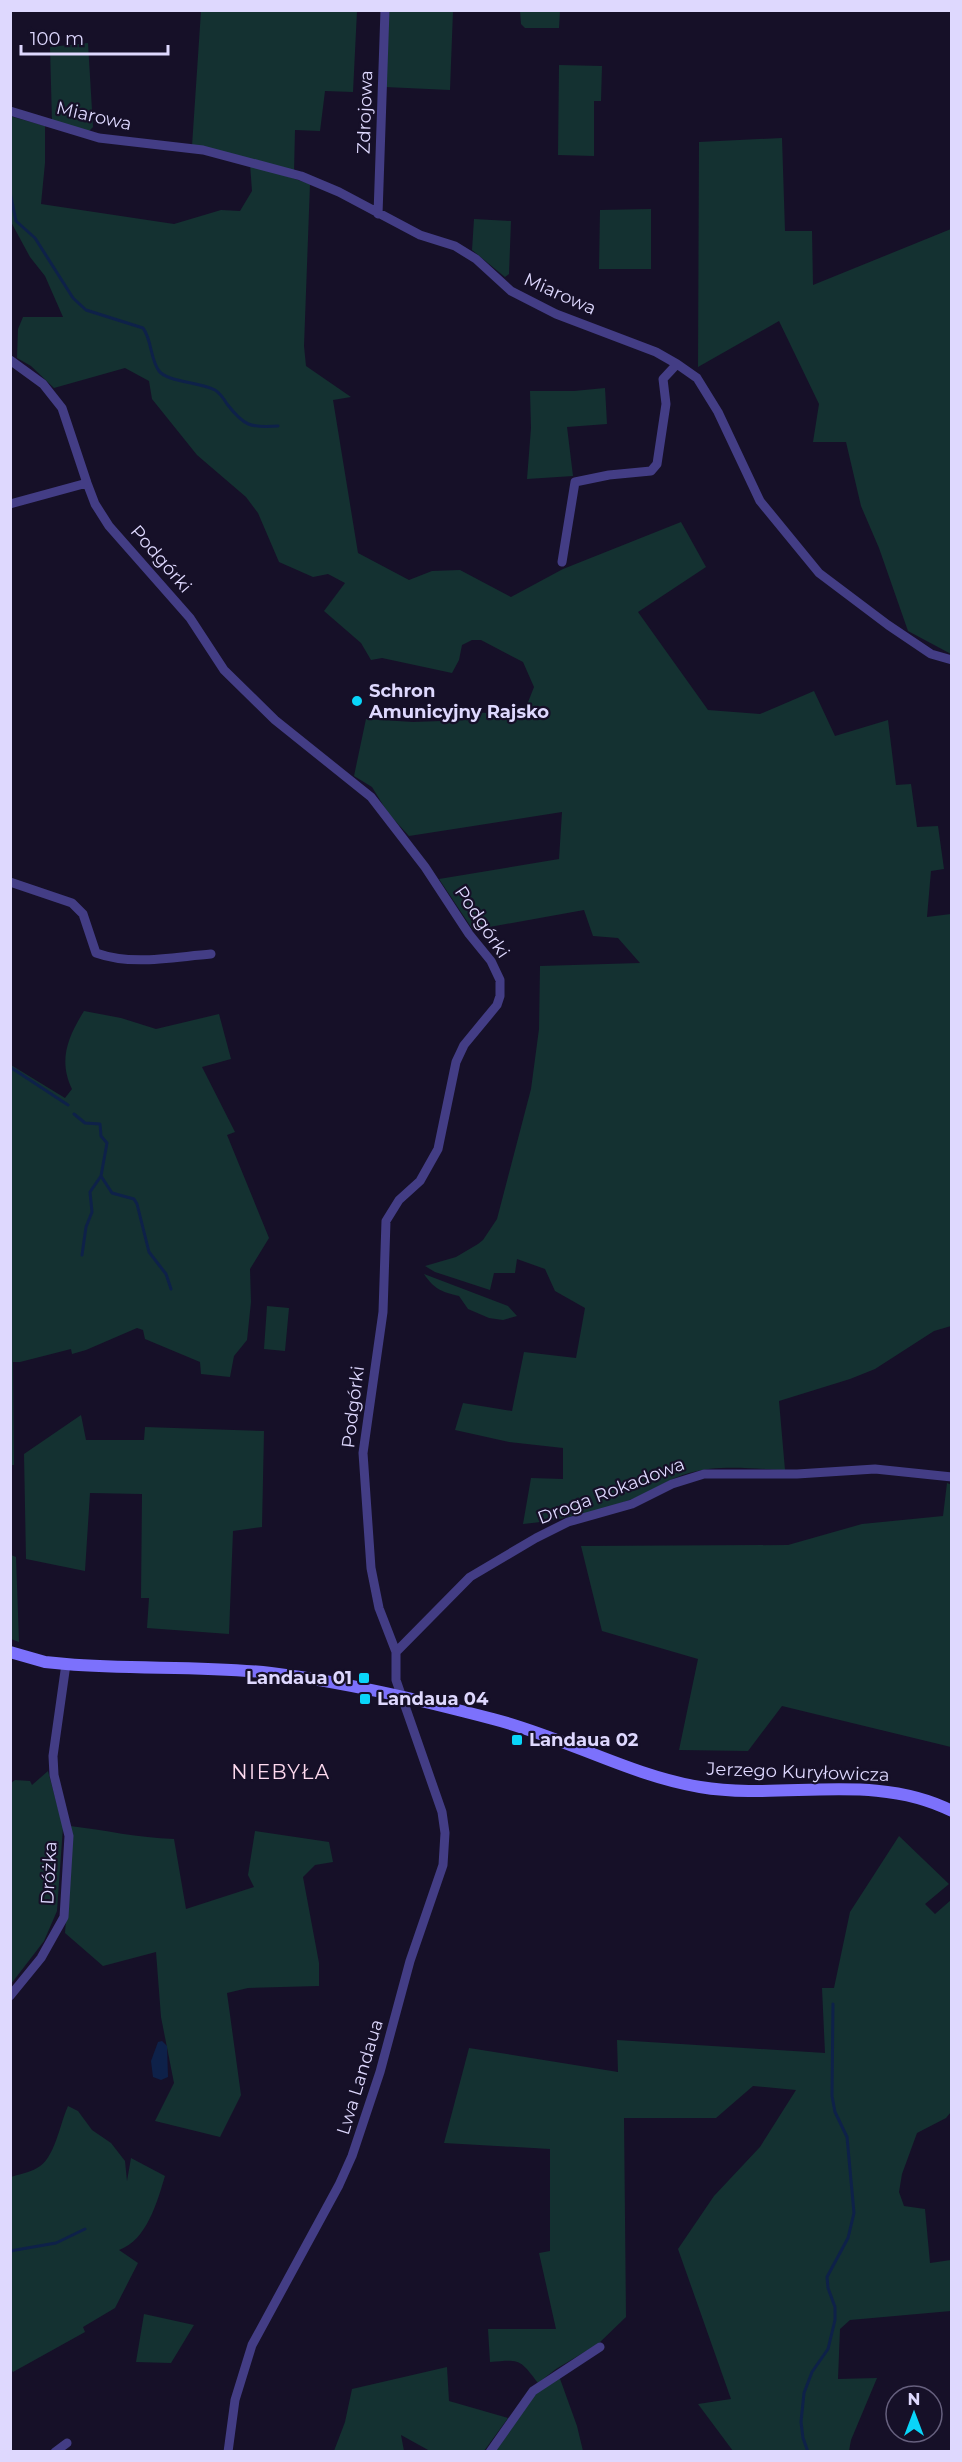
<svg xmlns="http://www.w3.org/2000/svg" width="962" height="2462" viewBox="0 0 962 2462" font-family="Montserrat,sans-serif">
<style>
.green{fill:#143131}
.water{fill:#0e2149}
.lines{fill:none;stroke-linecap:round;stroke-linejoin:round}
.stream{stroke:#0e2149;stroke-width:3}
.street{stroke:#433d85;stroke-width:9}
.secondary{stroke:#7c71fc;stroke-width:12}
.poi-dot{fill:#09d5f9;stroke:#161028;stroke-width:2}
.labels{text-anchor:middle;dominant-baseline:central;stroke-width:4.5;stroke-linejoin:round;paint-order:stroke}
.street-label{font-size:18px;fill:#ded8fe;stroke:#161028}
.poi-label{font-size:18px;font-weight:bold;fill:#ded8fe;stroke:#161028;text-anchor:start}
.neighbourhood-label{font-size:20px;letter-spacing:1.5px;fill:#fedaef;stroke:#161028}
</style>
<rect width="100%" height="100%" fill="#161028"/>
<path class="green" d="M201 11H357L353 92 325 91 320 131 295 130 294 172 192 146Z
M388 11H453L450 90 385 87Z
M520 11H560L559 28H525L521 24Z
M88 43 93 127 89 131 52 122 50 47Z
M559 65 602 66 601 101H594V156L558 155Z
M10 116 45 126V163L41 204 174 224 221 210 240 211 252 191 250 164 310 184 304 346 306 366 351 397 333 400 358 553 409 580 432 571 460 570 511 597 563 569 681 522 706 567 638 612 708 710 760 714 814 691 835 736 888 720 896 785 911 784 917 827 938 826 944 869 931 871 927 917 951 914V1326L934 1331 875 1369 850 1379 779 1401 785 1470C754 1469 720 1464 689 1473 670 1478 653 1491 635 1498 601 1511 558 1521 523 1524L531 1478 563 1479V1448L509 1442 455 1430 463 1403 512 1411 524 1352 576 1358 585 1308 555 1291 545 1269 517 1259 515 1273H494L490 1290 435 1272 425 1266 456 1257 478 1244 483 1240 497 1219 531 1089 539 1029 540 966 640 963 618 938 593 936 584 910 473 930 439 879 559 859 562 812 409 836 388 813 372 787 354 776 366 719 413 722 469 720 471 712 488 713 502 718 523 715 534 687 523 662 481 640H472L462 645 459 660 452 673 382 658 371 660 361 643 324 611 345 583 328 574 313 577 279 562 258 513 246 497 197 455 152 399 149 381 125 368 54 388 31 366 17 358 18 329 23 317H63L45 276 30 257 11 222Z
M782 138 785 231H812L813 285 951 229V654L908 631 879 548 861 506 846 442H813L819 404 779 321 698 367 699 142Z
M651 209V269H599L600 210Z
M474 219 511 221 509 274 505 277 472 250Z
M605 388 607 424 567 427 573 476 527 479 531 428 530 391H574Z
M84 1011 121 1018 156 1029 219 1014 231 1059 202 1067 235 1132 227 1135 269 1238 250 1269 251 1302 247 1340 234 1356 230 1377 201 1374 200 1362 145 1339 143 1330 137 1328 86 1350 72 1354 71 1349 20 1362H13L14 1465H11V1065L65 1098 72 1089C58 1060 68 1037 84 1011Z
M424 1274 508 1306 517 1316 503 1320 489 1318 468 1309 459 1296C442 1292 434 1289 424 1274Z
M267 1306 289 1308 285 1351 264 1349Z
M81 1415 86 1440H144L145 1427 264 1431 262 1527 233 1531 229 1634 147 1628 149 1598H141L142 1494 90 1493 85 1571 26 1559 24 1454Z
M947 1483 952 1485 951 1747 782 1706 748 1751 679 1750 698 1659 602 1631 581 1546 788 1545 862 1524 943 1516Z
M11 1555 16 1557 19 1642 11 1639Z
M48 1771 63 1827 57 1911 44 1941 11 1984V1783L15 1780 30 1781 32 1785Z
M70 1826C105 1830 138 1838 174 1839L186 1909 254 1887 248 1875 255 1831 329 1842 333 1862 315 1865 303 1877 319 1963V1986L248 1988 227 1993 241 2095 220 2137 155 2121 174 2083 161 2017 156 1952 103 1966 65 1933 72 1837Z
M899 1836 949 1884 925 1904 935 1914 951 1900V2112L946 2118 917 2133 902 2174 899 2192 904 2206 925 2209 930 2263 951 2260V2311L850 2320 840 2329 838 2379 877 2378 851 2440 849 2451H733L698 2404 731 2399 678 2249 714 2196 760 2147 796 2090 753 2086 716 2118H624L626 2317 598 2344 556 2369 538 2383C520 2359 520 2359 490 2362L488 2329H556L539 2253 550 2251V2149L444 2143 469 2048 618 2072 617 2040 825 2053 822 1988H834L850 1912Z
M68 2106 78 2111 92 2130 111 2143 125 2161 127 2181 131 2158 165 2176C157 2202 147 2240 119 2250L138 2263 115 2308 83 2327 85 2332 13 2372 10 2368 11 2177C19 2174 29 2173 37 2168 55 2159 60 2123 68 2106Z
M144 2314 194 2325 171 2363 136 2362Z
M447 2367 449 2401 508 2418 484 2451H430L401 2435 404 2451H334L345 2422 352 2389Z
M559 2376 577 2426 583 2451 495 2452 536 2393Z"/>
<path class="water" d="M162 2041 167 2046 168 2077 161 2080 153 2077 151 2061 158 2042Z"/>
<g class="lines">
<path class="stream" d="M10 192 16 221 35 238 73 298 86 310 143 328C152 340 150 359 159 371 167 382 201 382 215 390 220 393 224 399 227 404 244 426 250 428 278 426
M10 1067 68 1105
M74 1114 85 1123 100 1124 101 1136 107 1143 101 1176 90 1192 92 1212 86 1227 82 1255
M101 1176 112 1193 134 1199 137 1204 149 1252 166 1274 171 1289
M10 2251 56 2243 85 2229
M808 2452 803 2438 801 2422 804 2393 812 2372 828 2349 835 2320V2307L828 2288 827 2277 848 2238 854 2213 847 2137 835 2112 832 2096 833 2004"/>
<path class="street" d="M10 111 99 138 203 150 301 176 339 192 420 235 455 246 476 259 511 291 556 314 656 352 677 364 697 378 718 412 760 501 819 573 888 625 931 654 952 660
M378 214 385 10
M10 360 43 384 62 408 87 483 95 504 109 526 190 618 224 670 275 720 371 797 425 867 469 934 491 961 500 980V996L497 1005 464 1045 456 1062 438 1149 420 1181 399 1200 386 1221 383 1312 363 1453 371 1568 379 1608 396 1652V1680L442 1812 445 1833 443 1865 410 1961 380 2072 352 2156 339 2185 252 2345 235 2400 228 2452
M10 504 87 483
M562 562 575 482 609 475 651 471 657 464 666 404 663 379 677 364
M10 882 72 903 83 914 96 953C132 966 173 957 211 954
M396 1652 470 1577 536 1538 568 1522 632 1504 672 1484 704 1474H797L875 1469 952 1477
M10 1996 41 1958 64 1917 69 1836 54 1775 53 1756 66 1664
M55 2452 67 2443
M490 2452 533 2391 600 2347"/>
<path class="secondary" d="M10 1652 45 1662 66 1664C134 1670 203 1665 271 1673 345 1682 420 1700 493 1719 564 1737 629 1775 700 1787 783 1801 873 1771 952 1811"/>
</g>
<g class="poi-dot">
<circle cx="357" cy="701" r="6"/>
<rect x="358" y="1672" width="12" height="12" rx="3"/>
<rect x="359" y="1693" width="12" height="12" rx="3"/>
<rect x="511" y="1734" width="12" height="12" rx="3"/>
</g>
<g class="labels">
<g class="street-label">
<text transform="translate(365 112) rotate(-88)">Zdrojowa</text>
<text transform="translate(94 116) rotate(13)">Miarowa</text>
<text transform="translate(560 294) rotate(24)">Miarowa</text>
<text transform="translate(161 559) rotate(49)">Podgórki</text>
<text transform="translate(482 922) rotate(56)">Podgórki</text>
<text transform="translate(353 1407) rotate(-83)">Podgórki</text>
<text transform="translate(611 1491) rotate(-21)">Droga Rokadowa</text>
<text transform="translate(798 1772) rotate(2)">Jerzego Kuryłowicza</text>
<text transform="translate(49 1873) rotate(-87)">Dróżka</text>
<text transform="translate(360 2077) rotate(-73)">Lwa Landaua</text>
</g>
<g class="poi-label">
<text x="369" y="691">Schron<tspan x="369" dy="21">Amunicyjny Rajsko</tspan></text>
<text x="352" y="1678" text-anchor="end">Landaua 01</text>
<text x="377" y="1699">Landaua 04</text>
<text x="529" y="1740">Landaua 02</text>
</g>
<g class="neighbourhood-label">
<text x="281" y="1772">NIEBYŁA</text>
</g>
</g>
<rect width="962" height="2462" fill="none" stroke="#ded8fe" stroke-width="24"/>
<g transform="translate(914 2414)"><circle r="28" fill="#161028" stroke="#66607e" stroke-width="1.5"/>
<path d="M0-4.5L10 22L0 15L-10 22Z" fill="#09d5f9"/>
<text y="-9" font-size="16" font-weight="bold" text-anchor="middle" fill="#ded8fe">N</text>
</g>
<path d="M21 45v9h147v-9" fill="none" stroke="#ded8fe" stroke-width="3"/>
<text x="30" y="45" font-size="18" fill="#ded8fe" stroke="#161028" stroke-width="4.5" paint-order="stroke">100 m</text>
</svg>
